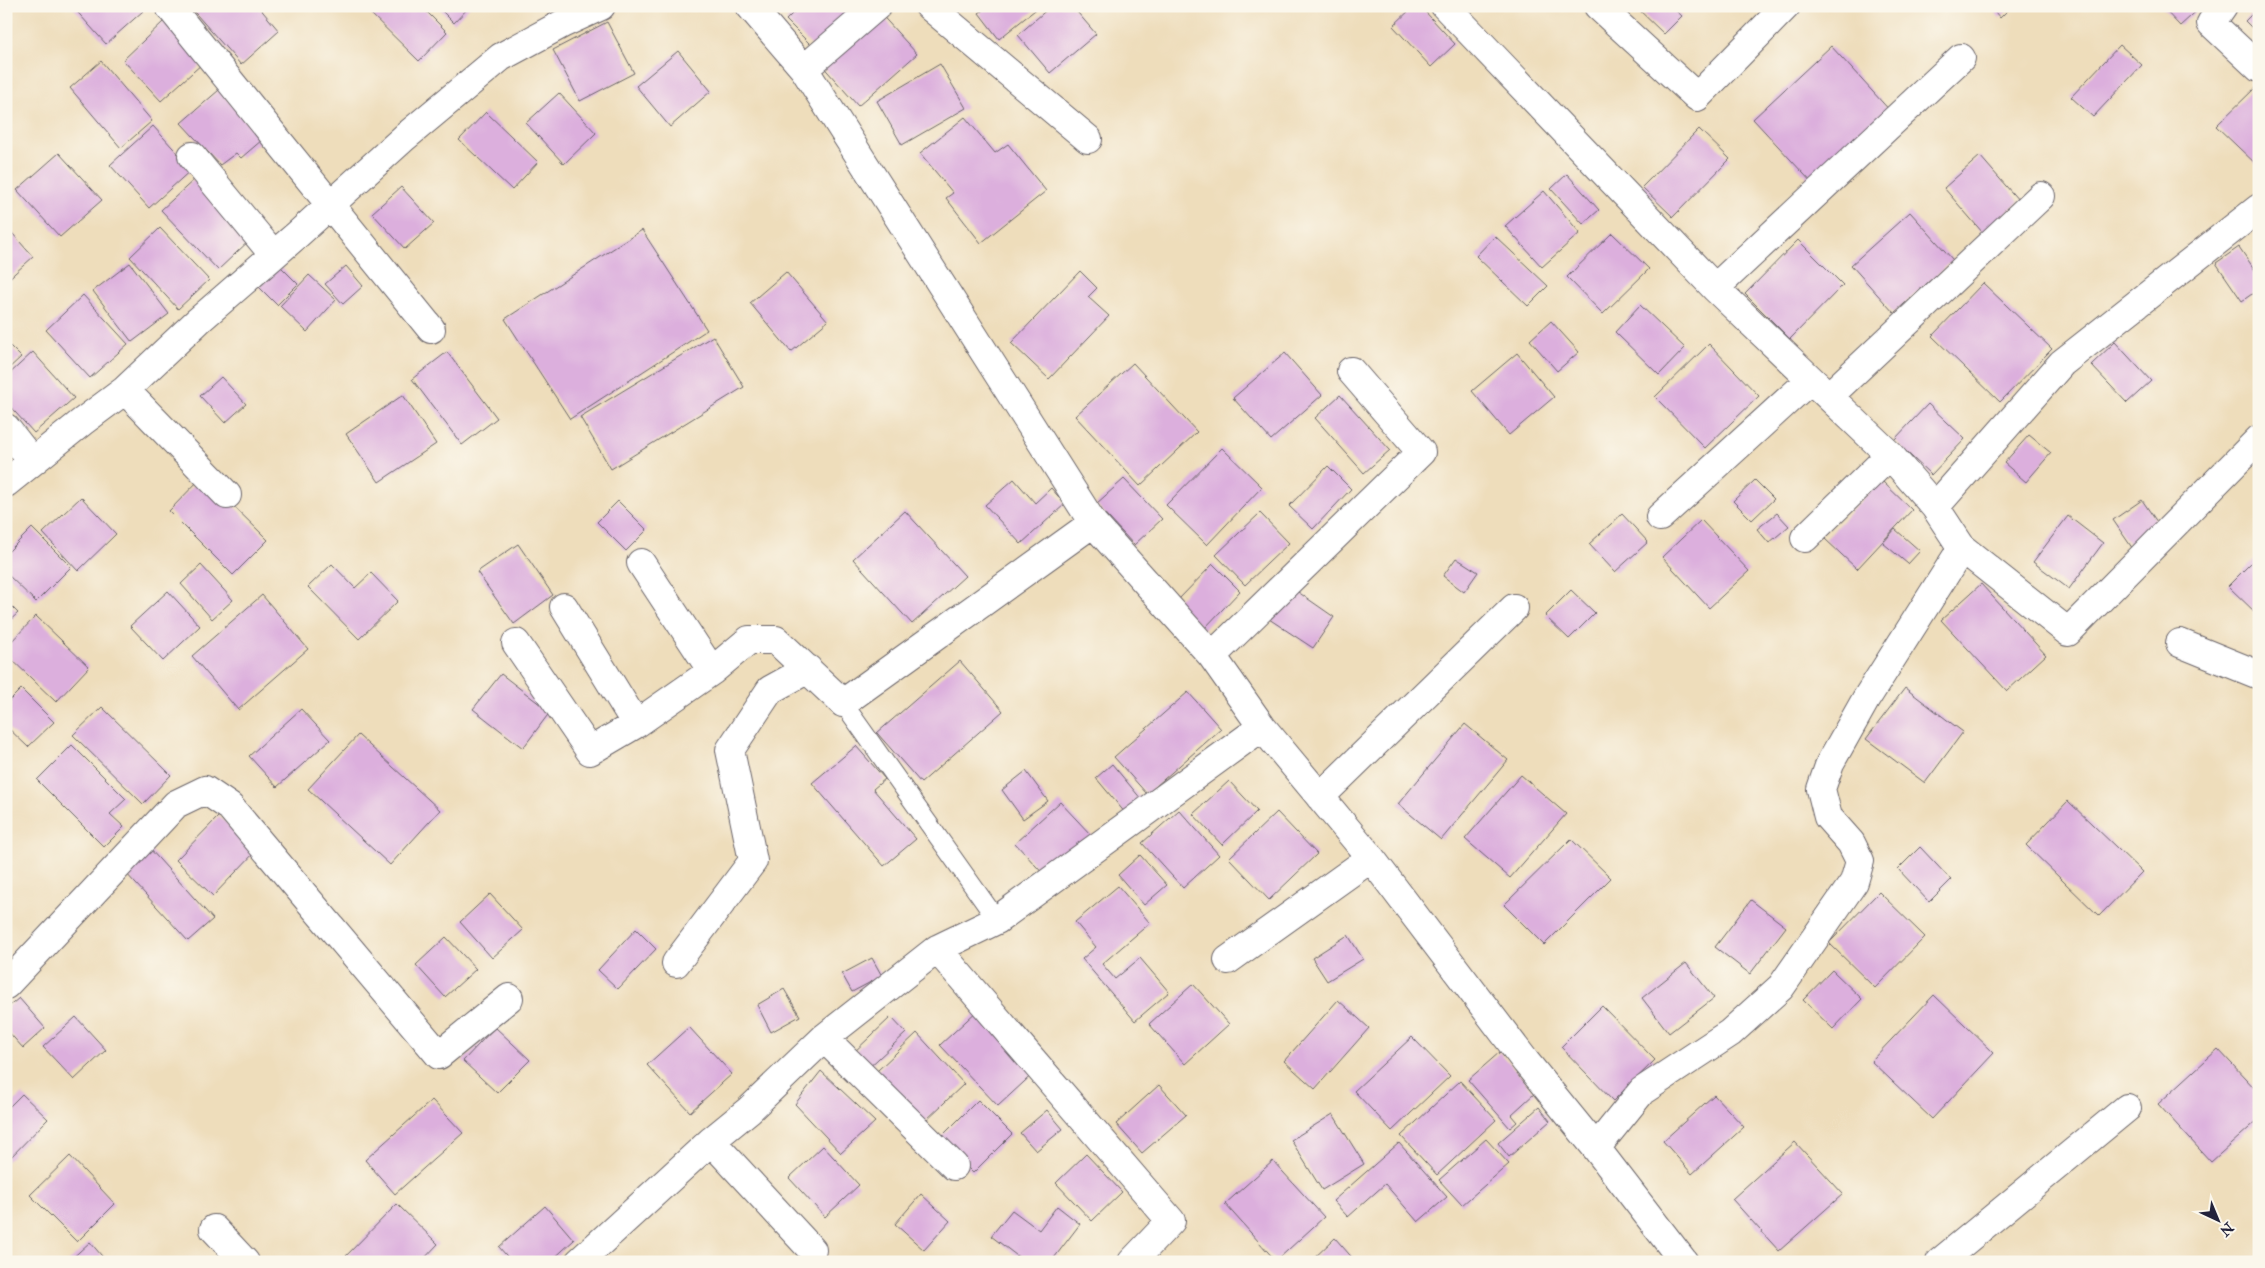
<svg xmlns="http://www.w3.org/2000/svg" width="2265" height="1268" viewBox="0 0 2265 1268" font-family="'IM FELL Double Pica',serif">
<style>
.building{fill:#dcafdd}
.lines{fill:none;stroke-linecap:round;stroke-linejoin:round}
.service-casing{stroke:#696368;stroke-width:20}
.minor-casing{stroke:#696368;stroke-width:30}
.service{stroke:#fff;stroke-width:18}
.minor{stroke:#fff;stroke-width:28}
</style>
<rect width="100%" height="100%" fill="#fbf7ec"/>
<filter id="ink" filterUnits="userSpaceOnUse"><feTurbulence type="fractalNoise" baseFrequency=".02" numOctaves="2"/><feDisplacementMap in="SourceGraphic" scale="10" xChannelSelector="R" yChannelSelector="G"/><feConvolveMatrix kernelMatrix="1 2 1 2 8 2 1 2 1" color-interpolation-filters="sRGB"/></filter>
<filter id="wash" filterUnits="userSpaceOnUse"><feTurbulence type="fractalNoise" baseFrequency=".0096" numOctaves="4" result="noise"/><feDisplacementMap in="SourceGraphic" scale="20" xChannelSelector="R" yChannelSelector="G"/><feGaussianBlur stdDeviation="1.12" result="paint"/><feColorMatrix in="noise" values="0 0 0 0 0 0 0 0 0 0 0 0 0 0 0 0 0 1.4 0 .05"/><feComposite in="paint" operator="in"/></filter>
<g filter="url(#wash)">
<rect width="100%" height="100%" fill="#edb"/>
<g id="blocks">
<path class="building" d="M72 6H139L143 11 106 44Z
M189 6H258L279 31 241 65Z
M363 6H421L447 32 419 61Z
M437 6H470L454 23Z
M774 6H788L782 13Z
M800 6H862L818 52 786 20Z
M988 6H1040L999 39 979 13Z
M1051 6H1072L1096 34 1050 73 1018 35Z
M1414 6H1420L1455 44 1431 67 1393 26Z
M1635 6H1671L1682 16 1664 34Z
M1990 6H2012L2000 18Z
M2161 6H2202L2180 26Z
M2259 7V35L2245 21Z
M878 11 917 54 858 106 820 63Z
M164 21 203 63 161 101 123 60Z
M607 22 634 73 580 101 553 50Z
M2120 45 2142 65 2093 117 2071 97Z
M1831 46 1893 114 1815 186 1753 119Z
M678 51 711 91 670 127 636 86Z
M101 61 152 121 121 148 70 88Z
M940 64 966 108 902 145 877 101Z
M2258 85 2259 86V167L2216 126Z
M219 90 262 140 241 158 236 153 220 165 181 123Z
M559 93 596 133 564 164 526 123Z
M486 112 538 162 512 190 459 140Z
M965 117 995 153 1008 144 1046 191 981 243 946 198 953 193 920 153Z
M153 126 192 169 149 208 110 165Z
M1699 129 1730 159 1673 217 1642 187Z
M59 153 102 200 60 237 17 190Z
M1980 156 2019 201 1983 233 1944 188Z
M1567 174 1599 210 1583 224 1551 189Z
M197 177 253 237 218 270 161 210Z
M401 187 434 223 405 249 372 213Z
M1544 191 1580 233 1542 267 1505 226Z
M1910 212 1953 260 1894 313 1851 265Z
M6 226 33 257 6 281Z
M160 228 209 280 178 309 130 257Z
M642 230 707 330 570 419 505 319Z
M1612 233 1649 269 1603 314 1567 277Z
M1495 236 1548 286 1528 306 1476 256Z
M1798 240 1843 285 1790 339 1745 294Z
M2239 247 2259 276V289L2242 301 2216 263Z
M130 263 169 314 132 342 93 291Z
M280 266 298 284 277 305 259 287Z
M346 266 363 286 343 304 325 284Z
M1080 271 1097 288 1088 297 1109 316 1049 379 1011 343Z
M786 272 828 321 791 352 750 303Z
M309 275 336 300 307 332 280 306Z
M1983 283 2052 349 2000 402 1932 336Z
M83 295 128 344 90 378 46 330Z
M1640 305 1685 348 1659 375 1615 332Z
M1551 321 1579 352 1557 371 1530 340Z
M713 336 744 387 611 469 580 417Z
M6 342 21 357 6 371Z
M2115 342 2151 381 2127 403 2091 365Z
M1709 344 1759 396 1705 448 1655 397Z
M33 352 74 398 34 433 6 402V377Z
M447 352 497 418 462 445 412 379Z
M1285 353 1322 395 1271 440 1233 398Z
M1517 353 1554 397 1509 435 1472 391Z
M1133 363 1197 432 1140 486 1075 416Z
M221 377 246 404 225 423 200 396Z
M403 395 436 444 379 482 346 434Z
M1340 395 1390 450 1364 473 1315 418Z
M1928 404 1965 439 1931 475 1894 440Z
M2029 435 2051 453 2026 482 2004 463Z
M1222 448 1262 487 1207 545 1166 505Z
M1328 466 1351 489 1313 529 1289 506Z
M203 476 268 540 233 575 169 511Z
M1014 479 1035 503 1051 488 1065 504 1021 544 985 505Z
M1124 479 1162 519 1134 545 1096 504Z
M1755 480 1774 499 1752 520 1733 501Z
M1881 480 1912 510 1857 569 1825 539Z
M81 497 116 534 78 571 43 533Z
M2142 500 2166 535 2137 555 2113 520Z
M618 501 647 530 626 551 597 522Z
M905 511 965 576 912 624 853 559Z
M1260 513 1289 543 1245 585 1216 555Z
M1777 513 1789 526 1769 543 1757 529Z
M1622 514 1648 542 1615 572 1589 544Z
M2068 516 2103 543 2069 589 2033 562Z
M1701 520 1749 571 1709 608 1662 557Z
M32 528 71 567 36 602 6 573V554Z
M1895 529 1920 551 1908 564 1883 543Z
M518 544 553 595 514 624 477 572Z
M2259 555V616L2228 586Z
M1456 558 1478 572 1464 592 1443 576Z
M332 564 355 588 371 573 398 601 359 639 308 587Z
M1213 564 1240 591 1204 629 1176 602Z
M201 565 233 600 212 619 181 584Z
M1981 584 2046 655 2007 691 1941 620Z
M1288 585 1334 617 1313 648 1266 617Z
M1571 590 1595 613 1569 639 1545 616Z
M168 591 200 626 163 661 130 626Z
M262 595 308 649 238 710 192 656Z
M6 601 18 613 6 624Z
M36 616 89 667 56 702 6 654V647Z
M960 661 1003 711 921 783 877 733Z
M501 674 550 712 523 748 473 709Z
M1905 688 1963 732 1925 783 1866 739Z
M21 689 54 722 28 747 6 726V704Z
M1188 692 1221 729 1147 794 1114 757Z
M102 707 171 775 143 804 73 735Z
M301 709 330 740 277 787 249 756Z
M1465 724 1508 760 1441 840 1398 804Z
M358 735 440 810 390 865 308 789Z
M72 745 126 799 110 814 124 827 104 847 37 780Z
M856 746 885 779 873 789 916 839 884 866 812 783Z
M1112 764 1142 800 1126 814 1096 778Z
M1026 771 1048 801 1023 819 1002 790Z
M1521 775 1566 814 1510 878 1465 839Z
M1229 781 1257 811 1222 845 1193 814Z
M2068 801 2142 872 2099 916 2026 845Z
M1060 802 1092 836 1046 877 1015 843Z
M1179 810 1219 855 1183 888 1142 843Z
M1277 812 1317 854 1269 900 1229 858Z
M219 816 256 851 213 896 176 860Z
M1571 839 1611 878 1544 945 1504 905Z
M1920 847 1951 880 1929 902 1898 869Z
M150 849 213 919 188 941 125 872Z
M1140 855 1167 885 1144 905 1118 875Z
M1118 886 1150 923 1102 964 1115 979 1140 958 1169 992 1135 1021 1082 959 1096 947 1075 922Z
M1879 892 1925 937 1875 988 1829 943Z
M490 894 523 930 492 958 460 922Z
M1751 900 1786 927 1750 974 1715 947Z
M636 929 656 949 618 989 598 970Z
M1348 935 1363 959 1327 981 1312 958Z
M446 937 476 969 445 997 416 965Z
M872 958 882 976 852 992 842 974Z
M1686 963 1714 998 1669 1033 1642 998Z
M1832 970 1862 999 1833 1029 1803 1000Z
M1193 984 1229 1024 1185 1064 1149 1024Z
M784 989 800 1016 771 1032 757 1005Z
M1934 995 1994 1053 1932 1119 1871 1061Z
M19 998 45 1028 23 1048 6 1029V1009Z
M1338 1000 1369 1028 1315 1089 1284 1061Z
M1602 1006 1655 1060 1613 1101 1561 1047Z
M979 1009 1037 1070 998 1106 940 1045Z
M76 1017 106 1050 74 1080 43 1047Z
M891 1017 906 1033 865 1071 851 1055Z
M495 1027 530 1060 497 1093 463 1061Z
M689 1027 732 1074 690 1112 647 1065Z
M917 1033 964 1084 924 1122 877 1071Z
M1412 1037 1450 1076 1392 1131 1354 1091Z
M2218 1049 2259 1093V1119L2211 1162 2158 1104Z
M1500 1052 1535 1093 1511 1115 1517 1122 1510 1128 1468 1080Z
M821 1071 875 1122 841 1153 795 1104Z
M1460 1081 1496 1120 1437 1175 1401 1136Z
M1159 1085 1186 1115 1142 1153 1116 1124Z
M22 1094 48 1119 6 1162V1110Z
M1714 1095 1744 1127 1692 1174 1663 1141Z
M432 1100 463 1133 395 1194 365 1160Z
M978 1100 1012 1134 973 1173 939 1139Z
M1539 1107 1550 1121 1509 1157 1498 1143Z
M1047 1110 1063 1129 1036 1151 1020 1133Z
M1333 1114 1364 1164 1322 1190 1291 1140Z
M1486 1139 1509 1164 1462 1205 1439 1180Z
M1795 1142 1843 1194 1779 1251 1732 1199Z
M1399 1143 1447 1197 1418 1222 1385 1184 1348 1217 1333 1201Z
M823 1146 859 1185 825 1217 789 1178Z
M1086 1154 1122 1192 1092 1221 1056 1183Z
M70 1156 115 1204 77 1242 30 1195Z
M1273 1161 1324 1217 1276 1261 1225 1204Z
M921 1194 950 1221 924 1250 895 1224Z
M397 1204 438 1244 421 1262H340Z
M545 1206 574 1240 550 1262H512L499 1247Z
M1057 1206 1080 1224 1051 1262H1025L991 1236 1012 1210 1039 1230Z
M1335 1238 1356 1262H1310Z
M90 1242 107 1262H68Z"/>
</g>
</g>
<g filter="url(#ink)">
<use href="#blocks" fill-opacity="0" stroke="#696368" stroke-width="1"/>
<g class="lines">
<defs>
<path id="service" d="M843 703 997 920"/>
<path id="minor" d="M169 6 431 329
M750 6 804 69 1093 523 1212 656 1262 727 1371 858 1526 1062 1596 1148
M929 6 1088 139
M1445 6 1715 288 1890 455 1935 507
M1598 6 1697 97 1786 6
M2223 6 2211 23 2259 68
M804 69 877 6
M192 156 273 254
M1715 288 1961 58
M125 390 227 495
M1829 396 2041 196
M6 428 32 461
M6 483 82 422 125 390 198 321 298 234 405 137 501 57 564 23 601 6
M1660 517 1810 380
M1805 538 1890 455
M1962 548 2068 632 2259 439
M641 563 712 671
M564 607 636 724
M516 643 590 751 636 724 712 671 749 640H776L843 703 1093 523
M2180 643 2259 675
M1212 656 1421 452 1351 371
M1320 797 1514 608
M937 949 1171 1221 1132 1262
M1228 960 1371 858
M676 963 753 861 730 750 770 690 808 669
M6 985 176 804 205 790 230 807 439 1055 509 998
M824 1038 954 1166
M711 1141 812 1250
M214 1229 245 1262
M579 1262 711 1141 749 1110 824 1038 937 949 997 920 1262 727
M1684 1262 1596 1148 1642 1091 1730 1033 1781 987 1854 882 1860 861 1851 843 1828 817 1821 789 1830 763 1866 699 1962 548 1935 507 2062 363 2259 208
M1940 1262 2127 1108"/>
</defs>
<use href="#service" class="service-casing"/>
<use href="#minor" class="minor-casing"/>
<use href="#service" class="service"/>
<use href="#minor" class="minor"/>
</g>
</g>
<rect width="2265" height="1268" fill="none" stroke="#fbf7ec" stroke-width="25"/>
<g transform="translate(2218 1220) rotate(136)" stroke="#fbf7ec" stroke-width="4" paint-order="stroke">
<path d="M0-4L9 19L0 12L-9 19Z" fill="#22223b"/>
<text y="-8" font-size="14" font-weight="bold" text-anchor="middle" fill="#22223b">N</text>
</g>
</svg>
